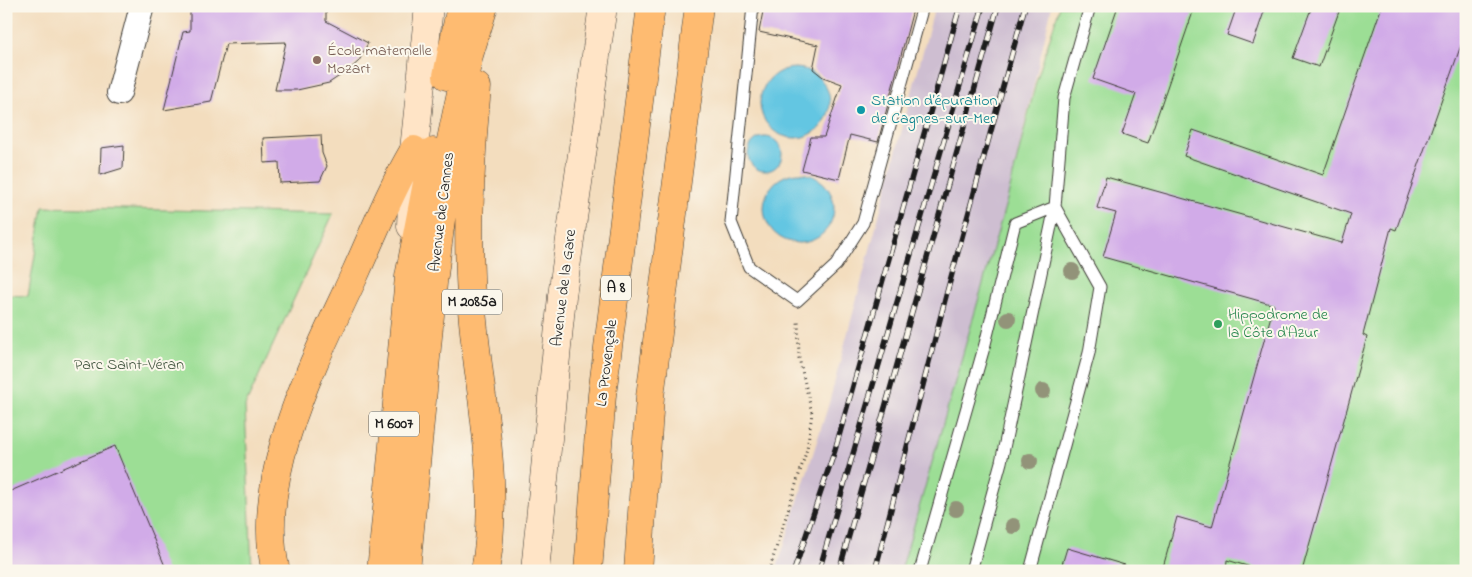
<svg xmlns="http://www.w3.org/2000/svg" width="1472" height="577" viewBox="0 0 1472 577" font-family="'Indie Flower',sans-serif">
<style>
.industrial{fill:#cebed1}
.green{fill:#9cde95;stroke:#5c7d58}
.water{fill:#64c6e2;stroke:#40717f}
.building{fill:#d1abe8}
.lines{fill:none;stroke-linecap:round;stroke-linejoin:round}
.lane-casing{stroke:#3c3934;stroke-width:13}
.street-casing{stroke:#3c3934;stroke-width:26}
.secondary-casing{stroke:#3c3934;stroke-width:29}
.primary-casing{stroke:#3c3934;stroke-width:29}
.highway-casing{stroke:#3c3934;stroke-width:29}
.path{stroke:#3c3934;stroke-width:3;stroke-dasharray:1 4;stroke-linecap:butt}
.lane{stroke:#fff;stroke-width:11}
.street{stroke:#fff;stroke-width:24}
.secondary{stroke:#ffe4c6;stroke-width:28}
.primary{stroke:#febb71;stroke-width:28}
.highway{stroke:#febb71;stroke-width:28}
.rail-casing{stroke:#1c1c1c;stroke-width:5.5}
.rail{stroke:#fbf7ec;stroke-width:4;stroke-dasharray:11;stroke-linecap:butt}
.tree{fill:#929379}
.education-dot{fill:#8d6e63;stroke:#fbf7ec;stroke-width:2}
.culture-dot{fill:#0f9aa8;stroke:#fbf7ec;stroke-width:2}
.leisure-dot{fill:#2e9e5b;stroke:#fbf7ec;stroke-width:2}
.labels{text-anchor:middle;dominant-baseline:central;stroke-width:4;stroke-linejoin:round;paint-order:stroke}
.shield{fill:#fbf7ec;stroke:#5f5e5a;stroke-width:1}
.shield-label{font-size:15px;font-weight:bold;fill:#1c1c1c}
.education-label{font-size:16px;fill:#785e54;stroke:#fbf7ec;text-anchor:start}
.culture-label{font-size:16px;fill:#0d838f;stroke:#fbf7ec;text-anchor:start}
.street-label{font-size:16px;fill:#1c1c1c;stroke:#fbf7ec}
.leisure-label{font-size:16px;fill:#27864d;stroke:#fbf7ec;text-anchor:start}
.park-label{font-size:16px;fill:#425640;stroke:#fbf7ec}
</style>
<rect width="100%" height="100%" fill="#fbf7ec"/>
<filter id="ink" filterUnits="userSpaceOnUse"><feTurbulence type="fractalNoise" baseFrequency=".02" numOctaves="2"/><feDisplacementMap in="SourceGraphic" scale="10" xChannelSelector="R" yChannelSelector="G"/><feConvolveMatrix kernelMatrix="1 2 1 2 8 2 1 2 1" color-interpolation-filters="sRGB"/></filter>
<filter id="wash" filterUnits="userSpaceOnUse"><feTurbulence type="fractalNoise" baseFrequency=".0096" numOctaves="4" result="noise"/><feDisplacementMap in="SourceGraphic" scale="20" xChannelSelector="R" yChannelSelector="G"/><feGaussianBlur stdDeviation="1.12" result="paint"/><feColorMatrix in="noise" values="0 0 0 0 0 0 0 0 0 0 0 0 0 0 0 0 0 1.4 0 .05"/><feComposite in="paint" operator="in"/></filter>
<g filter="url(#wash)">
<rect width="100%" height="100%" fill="#f3ddbe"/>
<path class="industrial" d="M935 6H1052L1008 196 901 571H776L829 403Z"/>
<path class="green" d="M1060 6H1466V571H901L1008 196 1036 82Z
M43 207 333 214 245 406 252 571H6V295L28 296Z"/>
<path class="water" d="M760 103a35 35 0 1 1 70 0a35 35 0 1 1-70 0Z
M748 154a17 17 0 1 1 34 0a17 17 0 1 1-34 0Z
M764 208a35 35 0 1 1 70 0a35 35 0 1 1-70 0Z"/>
<g id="blocks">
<path class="building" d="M190 6H326V21L368 43 359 61 350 69 329 83 297 90H275L286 42 226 44 211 102 164 110 183 32 190 31Z
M764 6H914L878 142 850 135 839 179 802 170 811 137H824L842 84 823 77 813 69 818 45 759 32Z
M1118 6H1195L1148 143 1122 134 1136 94 1093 79Z
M1237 6H1266L1253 44 1227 35Z
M1312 6H1341L1319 67 1293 58Z
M1382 6H1466V31L1396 230 1391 228 1363 335 1367 337 1302 571H1264L1227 560 1226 571H1162L1177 517 1212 527 1274 305 1103 257 1116 213 1097 208 1106 177 1342 243 1351 214 1184 156 1193 130 1323 175Z
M321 135 322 153 327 166 320 181 280 183 279 162 264 163 263 138Z
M124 145 123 168 100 175 101 148Z
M115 446 167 571H6V493Z
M1067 548 1125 565V571H1060Z"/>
</g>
</g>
<g filter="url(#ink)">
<use href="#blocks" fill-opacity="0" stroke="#3c3934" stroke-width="1"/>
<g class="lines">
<defs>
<path id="lane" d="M753 6 731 222 749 267 797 301 836 265 863 223 923 6
M920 571 985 344 1015 223 1055 207 1100 287 1089 353 1030 571
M971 571 1001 462 1055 207 1064 98 1090 6"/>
<path id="street" d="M119 93 142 6"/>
<path id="secondary" d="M411 226 414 150 429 6
M535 571 562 296 603 6"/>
<path id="primary" d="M447 76 461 6
M477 87C470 161 466 236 472 310 479 395 501 487 485 571
M276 571C252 478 317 356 355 274 374 232 391 189 414 150
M381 571 409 277 433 152
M406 571 433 283 451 140 469 55 484 6"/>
<path id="highway" d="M588 571 602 395 651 6
M638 571 650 397 699 6"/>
</defs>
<use href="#lane" class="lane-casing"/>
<use href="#street" class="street-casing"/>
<use href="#secondary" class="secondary-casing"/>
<use href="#primary" class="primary-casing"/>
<use href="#highway" class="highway-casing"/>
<path class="path" d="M769 571 807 449 812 413 799 358 798 319"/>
<use href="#lane" class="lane"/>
<use href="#street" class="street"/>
<use href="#secondary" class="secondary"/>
<use href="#primary" class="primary"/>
<use href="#highway" class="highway"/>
<defs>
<path id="rail" d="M794 571 835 450 960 6
M819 571 983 6
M839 571 998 6
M875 571 947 292 1025 6"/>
</defs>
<use href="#rail" class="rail-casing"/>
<use href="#rail" class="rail"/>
</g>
<g class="tree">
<circle cx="1072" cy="271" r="8"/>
<circle cx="1008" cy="319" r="8"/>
<circle cx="1043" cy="391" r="8"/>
<circle cx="1030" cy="461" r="8"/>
<circle cx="956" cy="509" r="8"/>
<circle cx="1013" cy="526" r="8"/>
</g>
</g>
<circle class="education-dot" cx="317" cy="60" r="5"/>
<circle class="culture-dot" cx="861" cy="110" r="5"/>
<circle class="leisure-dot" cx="1218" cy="324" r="5"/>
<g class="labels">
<g class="shield">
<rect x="601" y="275.5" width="30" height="25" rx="4"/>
<rect x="442" y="289.5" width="60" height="25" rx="4"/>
<rect x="369" y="411.5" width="50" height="25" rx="4"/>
</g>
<g class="shield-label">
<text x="616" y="288">A 8</text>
<text x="472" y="302">M 2085a</text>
<text x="394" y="424">M 6007</text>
</g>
<g class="education-label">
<text x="327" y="51">École maternelle<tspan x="327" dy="18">Mozart</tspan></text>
</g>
<g class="culture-label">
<text x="871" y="101">Station d’épuration<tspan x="871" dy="18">de Cagnes-sur-Mer</tspan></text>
</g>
<g class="street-label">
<text transform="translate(442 212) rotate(-83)">Avenue de Cannes</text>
<text transform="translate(564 288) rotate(-83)">Avenue de la Gare</text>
<text transform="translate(607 363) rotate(-83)">La Provençale</text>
</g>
<g class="leisure-label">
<text x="1228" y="315">Hippodrome de<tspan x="1228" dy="18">la Côte d'Azur</tspan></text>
</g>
<g class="park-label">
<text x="129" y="365">Parc Saint-Véran</text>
</g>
</g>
<rect width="1472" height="577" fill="none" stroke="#fbf7ec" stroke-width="25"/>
</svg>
